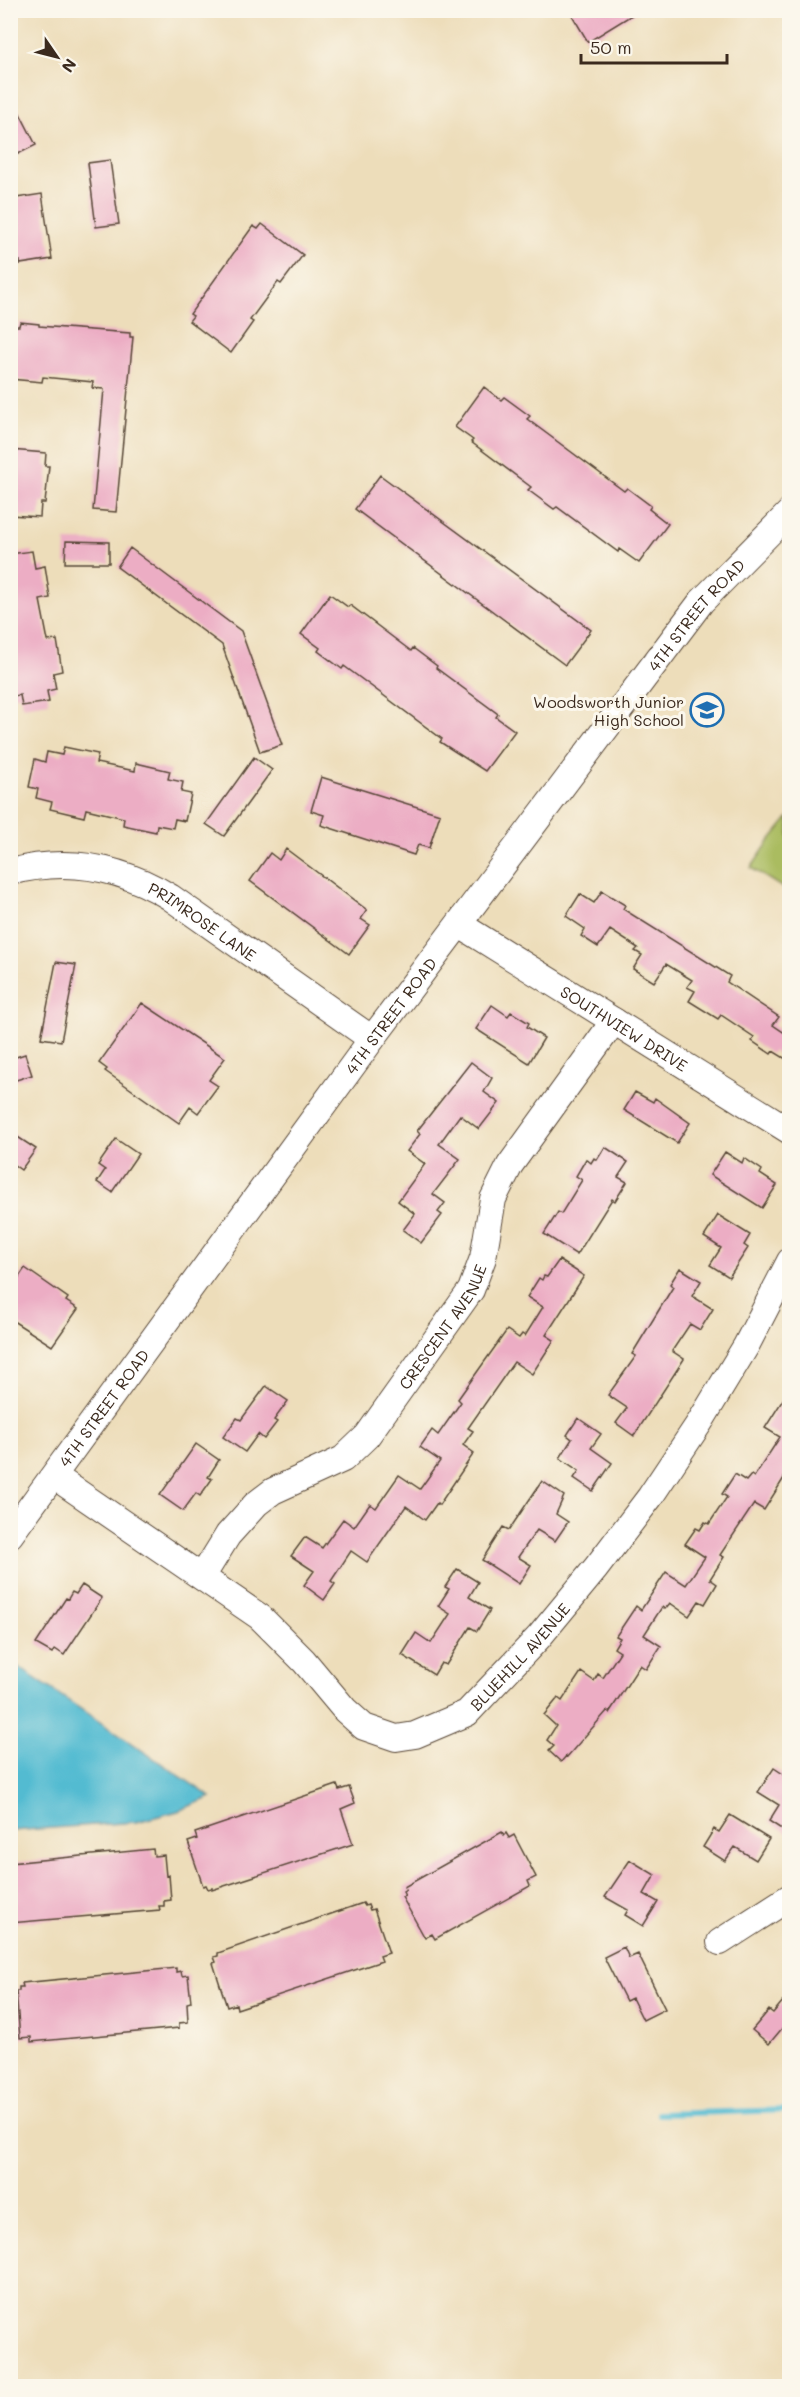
<svg xmlns="http://www.w3.org/2000/svg" width="800" height="2397" viewBox="0 0 800 2397" font-family="Mali,sans-serif">
<style>
.green{fill:#aabc60;stroke:#72733f;stroke-width:1.5}
.water{fill:#53bbd1;stroke:#477278;stroke-width:1.5}
.lines{fill:none;stroke-linecap:round;stroke-linejoin:round}
.stream{stroke:#53bbd1;stroke-width:6}
.building{fill:#ecadc4}
.minor-casing{stroke:#564535;stroke-width:28}
.minor{stroke:#fff;stroke-width:26}
.labels{text-anchor:middle;dominant-baseline:central;stroke-width:6;stroke-linejoin:round;paint-order:stroke}
.street-label{font-size:16px;fill:#3b2a1e;stroke:#fbf7ec}
.poi-label{font-size:16px;fill:#3b2a1e;stroke:#fbf7ec;text-anchor:end}
</style>
<rect width="100%" height="100%" fill="#fbf7ec"/>
<filter id="ink" filterUnits="userSpaceOnUse"><feTurbulence type="fractalNoise" baseFrequency=".0167" numOctaves="2"/><feDisplacementMap in="SourceGraphic" scale="12" xChannelSelector="R" yChannelSelector="G"/><feConvolveMatrix kernelMatrix="1 2 1 2 8 2 1 2 1" color-interpolation-filters="sRGB"/></filter>
<filter id="wash" filterUnits="userSpaceOnUse"><feTurbulence type="fractalNoise" baseFrequency=".008" numOctaves="4" result="noise"/><feDisplacementMap in="SourceGraphic" scale="24" xChannelSelector="R" yChannelSelector="G"/><feGaussianBlur stdDeviation="1.35" result="paint"/><feColorMatrix in="noise" values="0 0 0 0 0 0 0 0 0 0 0 0 0 0 0 0 0 1.4 0 .05"/><feComposite in="paint" operator="in"/></filter>
<g filter="url(#wash)">
<rect width="100%" height="100%" fill="#edddba"/>
<path class="green" d="M789 817V892L751 868 768 843Z"/>
<path class="water" d="M11 1662 211 1797 178 1811 136 1822 11 1831Z"/>
<g class="lines">
<path class="stream" d="M659 2114 790 2110"/>
</g>
<g id="blocks">
<path class="building" d="M569 10H640L588 42Z
M10 94 36 145 10 158Z
M110 160 119 224 96 227 88 163Z
M42 194 52 259 20 264V261L16 262 13 241 10 242V199Z
M262 224 303 255 281 284 278 282 250 320 253 322 231 353 189 321 193 316 190 314 253 226 258 229Z
M20 322 39 324V326L130 333V337H133L116 512 93 510 104 389 92 388 93 382 43 377 42 382 10 379 14 326H19Z
M484 387 501 400 504 397 530 416 527 419 624 491 627 488 651 506 649 509 668 524 639 563 619 549 618 552 557 507 554 509 528 490 531 487 471 442 473 440 455 427Z
M10 450 46 453 45 466H49L45 503H41L40 517 10 515Z
M380 475 591 630 565 665 355 509Z
M66 541 109 542V563H65Z
M130 548 241 631 282 745 260 752 222 645 117 567Z
M32 551 35 568 45 566 50 598 40 600 48 641 57 640 62 671 53 673 56 689 47 691 49 702 22 706 20 695 10 697V554Z
M330 594 348 607 350 605 411 651 413 648 437 666 436 668 498 714 496 717 515 731 485 771 440 742 442 739 344 666 342 669 318 651 320 648 301 634Z
M64 747 98 754 96 763 135 771 136 763 170 771 168 779 183 782 181 792 191 794 185 821 175 819 173 828 157 825 156 832 123 825 124 818 86 809 84 817 50 809 52 802 36 798 38 789 29 787 35 759 45 762 47 752 62 755Z
M254 757 272 770 224 836 206 824Z
M321 777 440 814 429 848 418 845 414 855 321 825 324 815 311 811Z
M286 849 367 910 361 919 370 925 349 954 250 881 270 853 279 860Z
M602 891 625 905 623 909 730 976 727 982 779 1017 773 1025 789 1036V1061L773 1051 771 1054 752 1041 754 1037 721 1015 718 1019 689 1001 695 991 687 987 692 980 666 964 654 982 633 969 642 955 635 951 638 948 610 930 598 947 581 936 585 929 566 916 580 894 594 903Z
M56 962 76 965 61 1041 41 1038Z
M142 1003 225 1058 209 1080 218 1086 198 1113 190 1107 179 1123 105 1071 107 1069 99 1063Z
M492 1005 508 1016 511 1012 529 1023 527 1027 544 1038 529 1063 476 1029Z
M25 1054 32 1075 10 1082V1059Z
M471 1062 492 1078 484 1092 499 1103 479 1129 460 1115 439 1144 460 1159 433 1194 445 1203 438 1212 442 1215 421 1243 403 1230 415 1214 398 1201 425 1164 407 1151 420 1134 417 1131Z
M635 1092 653 1102 655 1098 690 1123 677 1143 624 1110Z
M10 1132 36 1149 21 1170 10 1162Z
M116 1139 138 1154 112 1192 97 1182 105 1170 98 1165Z
M605 1147 628 1162 618 1177 627 1182 615 1201 612 1199 577 1255 544 1234 558 1212 561 1214 582 1180 576 1176 586 1159 591 1163 594 1158 597 1160Z
M725 1152 742 1163 744 1158 762 1170 760 1174 777 1185 762 1208 710 1175Z
M718 1215 750 1235 744 1245 748 1248 729 1277 710 1265 721 1248 704 1237Z
M559 1260 584 1276 546 1335 554 1340 532 1374 514 1362 468 1428 473 1431 463 1445 474 1453 439 1505 437 1503 425 1520 406 1506 367 1562 351 1551 331 1581 335 1584 324 1600 304 1585 314 1571 291 1556 305 1537 322 1548 343 1519 354 1527 370 1504 376 1508 399 1475 420 1489 440 1461 420 1447 432 1430 438 1435 461 1402 458 1399 507 1330 519 1338 522 1334 525 1336 543 1307 527 1297 539 1278 542 1280 544 1276 547 1277Z
M25 1268 68 1298 66 1301 78 1309 52 1346 10 1319V1290Z
M680 1268 701 1281 692 1296 713 1309 700 1330 690 1324 672 1351 684 1359 634 1436 616 1423 627 1408 608 1395 636 1356 632 1354 673 1287 670 1284Z
M266 1386 288 1401 274 1420 277 1422 264 1439 258 1434 245 1452 223 1437 237 1418 241 1420Z
M789 1390V1470L764 1510 754 1504 720 1555 724 1557 710 1579 717 1584 705 1604 699 1601 689 1616 670 1603 665 1609 662 1607 644 1635 661 1646 646 1669 640 1665 609 1713 607 1711 567 1757 566 1756 561 1762 549 1751 554 1746 547 1740 556 1726 544 1715 558 1698 562 1701 581 1672 594 1681 598 1674 603 1678 620 1652 614 1648 620 1638 616 1636 636 1606 641 1610 666 1572 686 1585 705 1557 685 1544 696 1528 700 1530 705 1522 709 1524 727 1497 722 1494 735 1474 746 1481 751 1475 754 1477 780 1437 765 1428Z
M578 1418 601 1434 591 1448 612 1463 593 1491 574 1478 579 1471 560 1458 572 1439 567 1435Z
M196 1444 219 1460 208 1477 212 1479 200 1496 196 1493 183 1511 160 1495Z
M542 1481 564 1496 556 1514 568 1522 555 1541 537 1530 518 1557 531 1565 519 1584 482 1560 503 1527 509 1530Z
M457 1569 478 1582 469 1597 490 1610 477 1631 470 1627 446 1665 441 1663 434 1675 402 1655 416 1633 431 1643 450 1614 438 1606 449 1589 445 1587Z
M82 1585 102 1598 64 1655 55 1649 52 1653 36 1644 66 1598 68 1599 72 1592 76 1594Z
M774 1768 789 1778V1834L769 1821 779 1805 758 1792Z
M337 1785 339 1790 349 1787 355 1803 341 1809 353 1844 212 1890V1888L208 1889 206 1885 203 1886 188 1842 197 1839 195 1833Z
M730 1815 769 1839 756 1860 735 1847 725 1861 703 1847 714 1829 719 1832Z
M502 1832 504 1835 506 1833 509 1838 514 1835 536 1877 528 1881 530 1886 435 1939 432 1934 425 1938 402 1897 405 1896 403 1892 406 1890 404 1887Z
M153 1849 154 1856 164 1855 166 1876 169 1875 171 1900 164 1901V1906H159L160 1910 10 1923V1863Z
M630 1860 655 1875 644 1894 658 1902 643 1926 625 1915 628 1910 605 1897Z
M363 1903 365 1906 368 1905 370 1910 374 1909 389 1953 380 1956 382 1961 237 2009 236 2004 227 2007 213 1963 216 1962 214 1957 218 1956V1953Z
M624 1947 629 1958 638 1954 665 2009 643 2020 632 1998 626 2001 604 1957Z
M176 1968V1972L181 1971 182 1976 188 1975 191 2002 187 2003 188 2022 179 2023V2028L31 2042V2037L20 2038 16 1991H19V1987H23L22 1983Z
M789 1994V2020L769 2044 752 2030 769 2010 773 2013Z"/>
</g>
</g>
<g filter="url(#ink)">
<use href="#blocks" fill-opacity="0" stroke="#564535" stroke-width="1.5"/>
<g class="lines">
<defs>
<g id="minor">
<path id="s1" d="M10 872C67 857 121 867 170 897L372 1039"/>
<path id="s2" d="M460 925 790 1131"/>
<path id="s3" d="M54 1476 260 1617 304 1661 345 1710 364 1727 396 1738 415 1735 467 1713 539 1637 596 1568 650 1497 700 1422 746 1346 790 1261"/>
<path id="s4" d="M10 1535 372 1039 701 602 790 512"/>
<path id="s5" d="M202 1577 228 1535 256 1504 273 1491 343 1459 367 1436 471 1290 483 1258 493 1199 510 1165 614 1021"/>
<path d="M720 1942 790 1897"/>
</g>
</defs>
<use href="#minor" class="minor-casing"/>
<use href="#minor" class="minor"/>
</g>
</g>
<defs>
<symbol id="school-ring" viewBox="-11 -11 22 22"><circle r="9.5" fill="#fbf7ec" stroke="#1f6fb2" stroke-width="1.5"/><path d="M0-5L7-2L0 1L-7-2ZM-4 1L0 2.5L4 1V4Q0 6-4 4Z" fill="#1f6fb2"/></symbol>
</defs>
<g fill-rule="evenodd">
<use href="#school-ring" x="688" y="691" width="38" height="38"/>
</g>
<g class="labels">
<g class="street-label">
<text stroke="none"><textPath href="#s4" startOffset="1148">4TH STREET ROAD</textPath></text>
<text stroke="none"><textPath href="#s1" startOffset="207">PRIMROSE LANE</textPath></text>
<text stroke="none"><textPath href="#s4" startOffset="644">4TH STREET ROAD</textPath></text>
<text stroke="none"><textPath href="#s2" startOffset="194">SOUTHVIEW DRIVE</textPath></text>
<text stroke="none"><textPath href="#s5" startOffset="356">CRESCENT AVENUE</textPath></text>
<text stroke="none"><textPath href="#s4" startOffset="158">4TH STREET ROAD</textPath></text>
<text stroke="none"><textPath href="#s3" startOffset="588">BLUEHILL AVENUE</textPath></text>
</g>
<g class="poi-label">
<text x="684" y="701">Woodsworth Junior<tspan x="684" dy="18">High School</tspan></text>
</g>
</g>
<rect width="800" height="2397" fill="none" stroke="#fbf7ec" stroke-width="36"/>
<g transform="translate(57 57) rotate(125)" stroke="#fbf7ec" stroke-width="4.5" paint-order="stroke">
<path d="M0-4.5L10 22L0 15L-10 22Z" fill="#3b2a1e"/>
<text y="-9" font-size="16" font-weight="bold" text-anchor="middle" fill="#3b2a1e">N</text>
</g>
<path d="M581 54v9h146v-9" fill="none" stroke="#3b2a1e" stroke-width="3"/>
<text x="590" y="54" font-size="18" fill="#3b2a1e" stroke="#fbf7ec" stroke-width="4.5" paint-order="stroke">50 m</text>
</svg>
